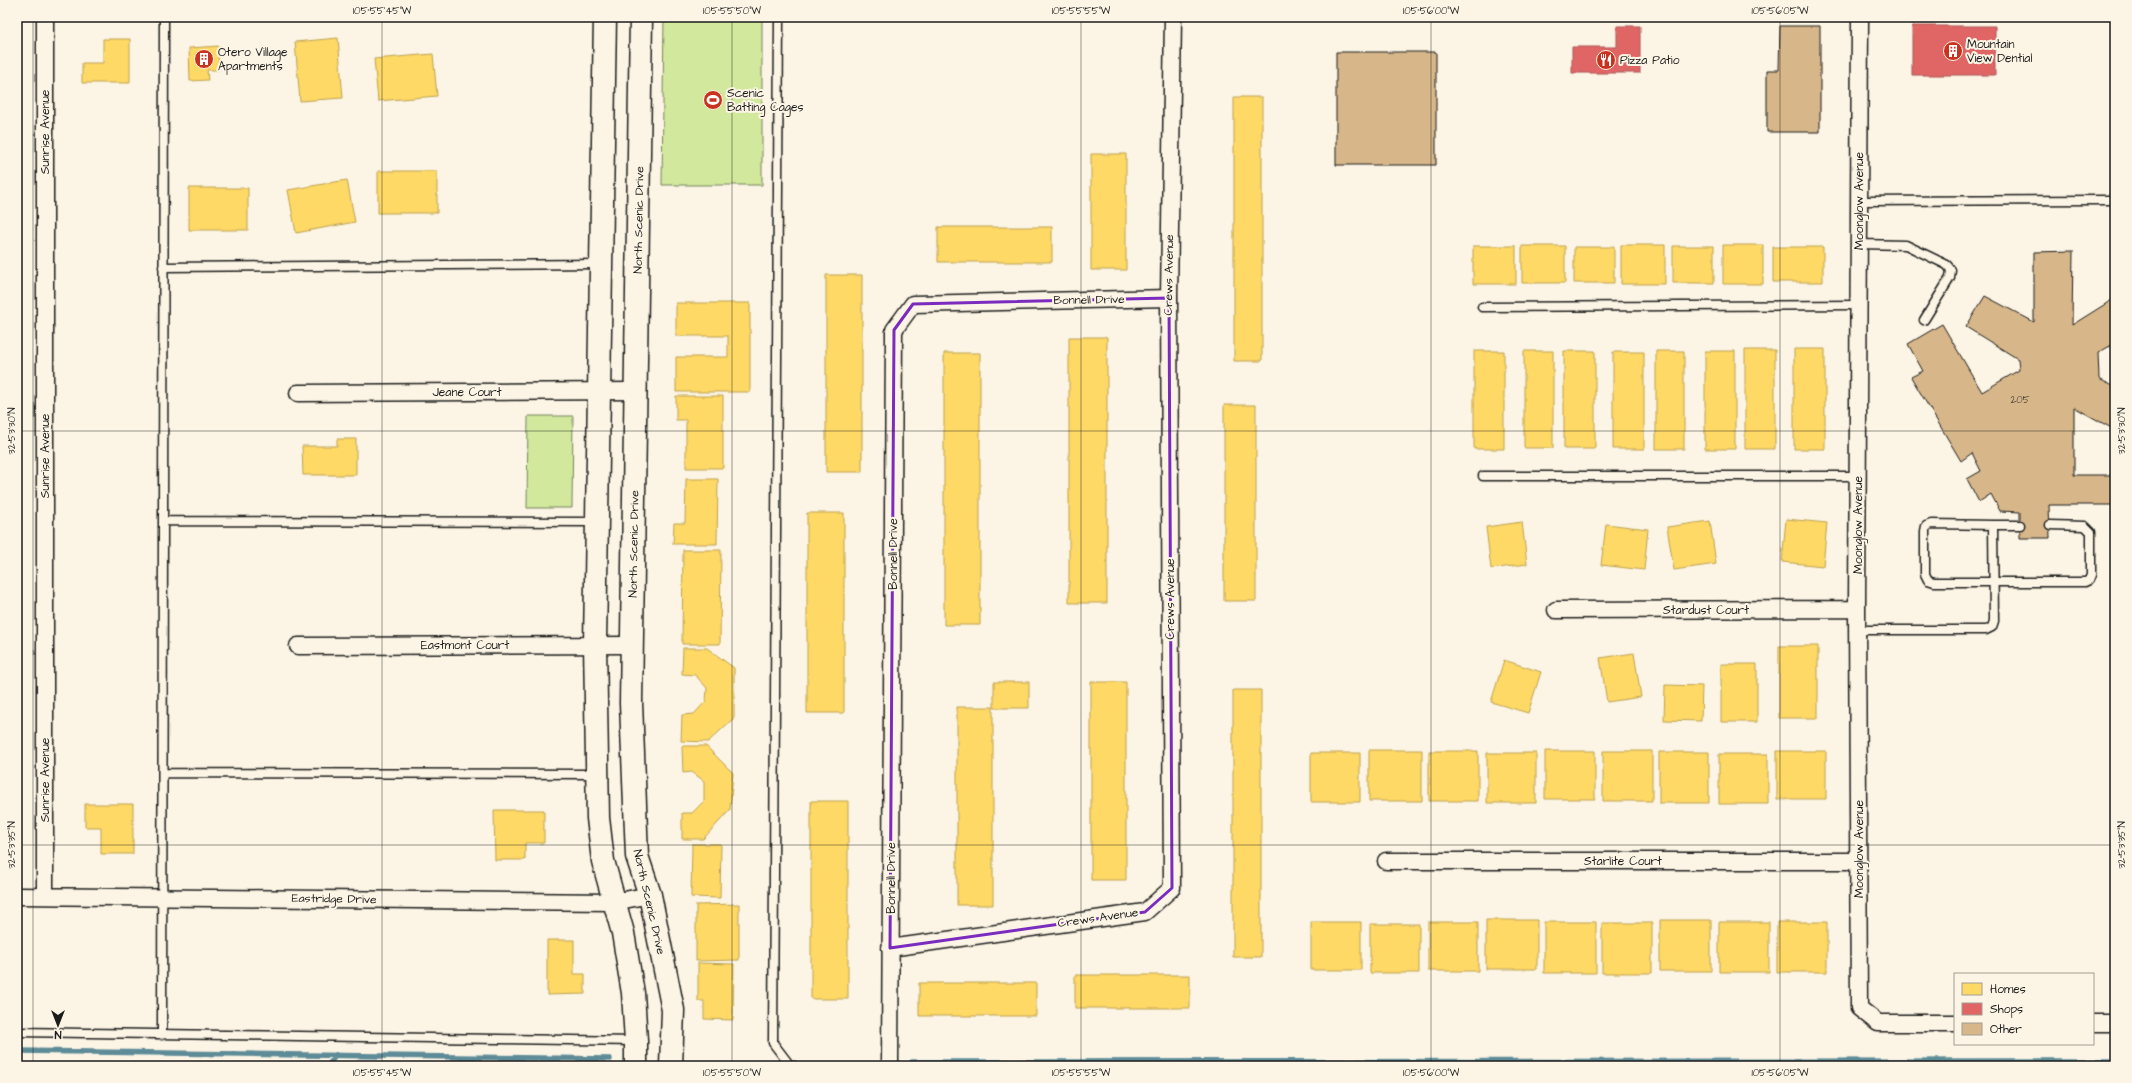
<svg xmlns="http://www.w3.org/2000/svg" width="2132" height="1083" viewBox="0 0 2132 1083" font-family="'Architects Daughter',sans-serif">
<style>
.green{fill:#d1e89d;stroke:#76825c}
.homes{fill:#ffd966;stroke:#bba050}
.shops{fill:#e06666;stroke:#a55050}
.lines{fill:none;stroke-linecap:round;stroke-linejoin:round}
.stream{stroke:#5d8b97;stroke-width:5.5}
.building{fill:#d7b78a;stroke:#1c1c1c}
.lane-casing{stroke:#1c1c1c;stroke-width:11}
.street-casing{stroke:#1c1c1c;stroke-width:19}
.secondary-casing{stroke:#1c1c1c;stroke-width:25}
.lane{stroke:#fcf5e5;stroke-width:8}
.street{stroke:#fcf5e5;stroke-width:16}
.secondary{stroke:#fcf5e5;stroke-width:22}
.marked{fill:none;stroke:#7b2cbf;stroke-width:3;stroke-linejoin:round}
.ticks{fill:none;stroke:#1c1c1c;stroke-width:1;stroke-opacity:0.45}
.labels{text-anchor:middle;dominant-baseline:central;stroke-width:4;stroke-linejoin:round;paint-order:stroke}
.number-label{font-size:10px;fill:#4b4338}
.poi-label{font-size:12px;fill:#1c1c1c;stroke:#fcf5e5;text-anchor:start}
.street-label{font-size:12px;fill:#1c1c1c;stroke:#fcf5e5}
.neatline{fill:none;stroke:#1c1c1c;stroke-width:1.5}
.ticks-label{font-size:10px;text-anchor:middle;fill:#1c1c1c}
</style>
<rect width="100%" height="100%" fill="#fcf5e5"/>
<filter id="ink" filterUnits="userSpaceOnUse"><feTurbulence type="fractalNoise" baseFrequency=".025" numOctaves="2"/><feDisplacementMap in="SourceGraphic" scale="8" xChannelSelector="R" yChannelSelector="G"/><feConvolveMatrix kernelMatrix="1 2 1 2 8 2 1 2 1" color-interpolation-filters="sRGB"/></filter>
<g filter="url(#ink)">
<path class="green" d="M664 17H762V185H662Z
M528 416H573L572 508H527Z"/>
<path class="homes" d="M338 38 343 98 300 101 295 42Z
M103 39H130V83H82V63H103Z
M218 46 219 70H207L208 80 190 81 189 48Z
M433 54 437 96 378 101 374 59Z
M1234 97H1262V361H1234Z
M1091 154H1126V270H1091Z
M378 171H437V213H378Z
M347 180 355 222 296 233 288 190Z
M189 188H248V230H189Z
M938 227H1052V262H938Z
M1621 245H1665V284H1621Z
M1723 245H1763V284H1723Z
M1473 246H1516V284H1473Z
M1522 246H1565V283H1522Z
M1673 246H1714V283H1673Z
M1574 247H1614V283H1574Z
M1773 247H1823V282H1773Z
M826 275H862V472H826Z
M676 303H750V392H676V357H728V336H676Z
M1069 337H1107V603H1069Z
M1794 349H1825V449H1794Z
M1745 350H1775V449H1745Z
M1474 351H1504V449H1474Z
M1524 351H1553V448H1524Z
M1564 351H1595V449H1564Z
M1656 351H1684V449H1656Z
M1705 351H1735V449H1705Z
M1613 352H1644V449H1613Z
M944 353H980V625H944Z
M676 396H723V468H686V420H676Z
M1224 405H1256V601H1224Z
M337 439H356V475H303L302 446H337Z
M686 479H718L717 544H673L674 523H685Z
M807 513H844V713H807Z
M1786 519 1827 523 1823 566 1782 562Z
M1710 521 1716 564 1674 570 1667 527Z
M1522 522 1527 564 1491 569 1486 527Z
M1606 524 1648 529 1644 570 1601 565Z
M683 550H721L720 644H682Z
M1779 646H1818V718H1779Z
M683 648H707L734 668V718L708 742 681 741 682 715 694 714 706 701 707 688 695 675 682 674Z
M1634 653 1641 697 1607 702 1600 658Z
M1504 660 1541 672 1528 713 1491 702Z
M1721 664H1757V722H1721Z
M994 682H1029V708H994Z
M1091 682H1126V880H1091Z
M1665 685 1702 686 1701 721 1664 720Z
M1233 690H1261V957H1233Z
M957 707H993V905H957Z
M682 746H706L733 773 730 810 703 839H682V813H692L704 801V781L692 772 683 773Z
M1369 750H1422V801H1369Z
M1429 751H1478V801H1429Z
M1545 751H1595V799H1545Z
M1603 751H1652V801H1603Z
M1777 751H1826V799H1777Z
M1659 752H1709V803H1659Z
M1311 753H1360V802H1311Z
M1487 753H1536V803H1487Z
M1719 754H1768V804H1719Z
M811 801H848V999H811Z
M85 804H133V854H101V827H85Z
M494 810H544V843H525V860H495Z
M692 844H721L720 898 691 897Z
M739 904V960L696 961V905Z
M1486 920H1537V969H1486Z
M1660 920H1711V971H1660Z
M1311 922H1361V970H1311Z
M1428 922H1478V971H1428Z
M1544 922H1596V973H1544Z
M1719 922H1769V972H1719Z
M1777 922H1827V972H1777Z
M1602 923H1652V973H1602Z
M1370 924H1419V973H1370Z
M547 940H574V974H585V994L547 995Z
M698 963 734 964 733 1020 704 1019V1001H698Z
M1075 975H1190V1008H1075Z
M919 983H1036V1016H919Z"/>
<path class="shops" d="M1617 26H1640V73H1572V47H1617Z
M1912 26H1995V75H1912Z"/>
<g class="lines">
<path class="stream" d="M17 1051 610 1059
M912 1062 2115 1061
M328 1066 336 1055"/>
</g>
<path class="building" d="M1780 26H1820V132H1767V70H1779Z
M1336 52H1436V165H1336Z
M2073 251 2072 325 2115 298V343L2098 353 2099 379 2115 387V430L2074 407V475H2115V505H2049L2050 538H2020V512L2000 511 1991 494 1979 502 1967 479 1981 471 1972 453 1961 461 1911 377 1923 371 1908 344 1942 324 1982 392 2019 370 2018 359 1966 327 1985 296 2034 322V252Z"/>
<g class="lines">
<defs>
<path id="lane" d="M779 17 773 1043 789 1064 794 1066
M1859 201 2115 200
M1858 244 1906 245 1947 265 1951 270 1950 278 1924 320
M163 267 601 264
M1482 307 1858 305
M1483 476H1858
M163 521 596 522
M1993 525H2020
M1857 630H1986L1992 627 1994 621 1993 525 1931 524 1926 526 1925 531V574L1928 580 1934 582H2085L2089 580 2091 575V532L2085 526 2050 525
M163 773 596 774
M17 1032 636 1041
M162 1035 164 17"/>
<path id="street" d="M1860 17 1857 609 1859 1008 1878 1023H1955
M298 393 636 391
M1556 610 1857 609
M298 646 632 645
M1386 861H1859
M17 896 614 902 650 895
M45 896V17
M890 948 1145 912 1172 888 1169 298 1173 17
M2093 1023H2115
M890 1066 894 330 913 304 1169 298"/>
<path id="secondary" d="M605 17 595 644 598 818 603 861 623 933 633 993 636 1041V1066
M641 17 631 703 637 856 650 895 673 1010 671 1066"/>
</defs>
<use href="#lane" class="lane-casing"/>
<use href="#street" class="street-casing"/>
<use href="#secondary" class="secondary-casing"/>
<use href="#lane" class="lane"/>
<use href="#street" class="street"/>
<use href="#secondary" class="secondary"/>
</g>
</g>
<path class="marked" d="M1169 298 1172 888 1145 912 890 948 894 330 913 304Z"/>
<path class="ticks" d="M17 17H2115M33 17V1066M382 17V1066M732 17V1066M1081 17V1066M1431 17V1066M1780 17V1066M17 431H2115M17 845H2115"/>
<defs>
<symbol id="building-disc" viewBox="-11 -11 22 22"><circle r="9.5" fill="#c8321e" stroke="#fcf5e5"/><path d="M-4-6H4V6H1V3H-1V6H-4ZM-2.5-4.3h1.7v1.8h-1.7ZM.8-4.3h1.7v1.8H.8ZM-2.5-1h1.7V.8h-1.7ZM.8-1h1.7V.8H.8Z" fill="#fff"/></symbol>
<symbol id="restaurant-disc" viewBox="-11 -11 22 22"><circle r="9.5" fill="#c8321e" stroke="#fcf5e5"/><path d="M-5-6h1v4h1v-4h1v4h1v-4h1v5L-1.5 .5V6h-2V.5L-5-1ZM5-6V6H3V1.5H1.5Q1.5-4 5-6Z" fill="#fff"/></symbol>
<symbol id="stadium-disc" viewBox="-11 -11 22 22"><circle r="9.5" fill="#c8321e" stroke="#fcf5e5"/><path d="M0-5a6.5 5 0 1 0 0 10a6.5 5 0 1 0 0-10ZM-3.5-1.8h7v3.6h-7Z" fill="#fff"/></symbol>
</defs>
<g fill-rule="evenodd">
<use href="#building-disc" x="1942" y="40" width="22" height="22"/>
<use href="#building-disc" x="193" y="48" width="22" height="22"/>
<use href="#restaurant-disc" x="1595" y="49" width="22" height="22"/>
<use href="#stadium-disc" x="702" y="89" width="22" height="22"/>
</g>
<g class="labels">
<g class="number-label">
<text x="2020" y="400">205</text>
</g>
<g class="poi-label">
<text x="1967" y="44">Mountain<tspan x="1967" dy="14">View Dential</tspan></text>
<text x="218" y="52">Otero Village<tspan x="218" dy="14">Apartments</tspan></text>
<text x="1620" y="60">Pizza Patio</text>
<text x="727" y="93">Scenic<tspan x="727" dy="14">Batting Cages</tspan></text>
</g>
<g class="street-label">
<text transform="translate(45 132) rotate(-90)">Sunrise Avenue</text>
<text transform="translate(1859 201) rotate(-90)">Moonglow Avenue</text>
<text transform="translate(639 220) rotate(-89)">North Scenic Drive</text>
<text transform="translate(1169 275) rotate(-89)">Crews Avenue</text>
<text transform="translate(1089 300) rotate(-1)">Bonnell Drive</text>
<text x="467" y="392">Jeane Court</text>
<text transform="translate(45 456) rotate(-90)">Sunrise Avenue</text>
<text transform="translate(1858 525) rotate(-90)">Moonglow Avenue</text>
<text transform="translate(634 544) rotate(-89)">North Scenic Drive</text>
<text transform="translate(893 554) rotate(-90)">Bonnell Drive</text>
<text transform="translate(1170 599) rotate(-90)">Crews Avenue</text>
<text x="1706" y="610">Stardust Court</text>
<text x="465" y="645">Eastmont Court</text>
<text transform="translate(45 780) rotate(-90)">Sunrise Avenue</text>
<text transform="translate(1859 849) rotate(-90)">Moonglow Avenue</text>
<text x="1623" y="861">Starlite Court</text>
<text transform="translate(891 878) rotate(-90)">Bonnell Drive</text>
<text transform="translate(334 899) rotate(1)">Eastridge Drive</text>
<text transform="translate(649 902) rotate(77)">North Scenic Drive</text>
<text transform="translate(1098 918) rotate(-8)">Crews Avenue</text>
</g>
</g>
<rect width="2132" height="1083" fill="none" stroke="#fcf5e5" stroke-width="44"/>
<rect x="1954" y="973" width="140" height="72" fill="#fcf5e5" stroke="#a29e95"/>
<rect x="1962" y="983" width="20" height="12" fill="#ffd966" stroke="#a29e95"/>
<text x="1990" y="993" font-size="12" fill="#1c1c1c">Homes</text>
<rect x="1962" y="1003" width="20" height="12" fill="#e06666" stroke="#a29e95"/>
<text x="1990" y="1013" font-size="12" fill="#1c1c1c">Shops</text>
<rect x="1962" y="1023" width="20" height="12" fill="#d7b78a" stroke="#a29e95"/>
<text x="1990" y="1033" font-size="12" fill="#1c1c1c">Other</text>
<g transform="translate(58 1025) rotate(180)" stroke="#fcf5e5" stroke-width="3" paint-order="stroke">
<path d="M0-3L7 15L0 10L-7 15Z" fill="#1c1c1c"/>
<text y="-6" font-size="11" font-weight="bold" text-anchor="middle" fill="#1c1c1c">N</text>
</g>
<rect x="22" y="22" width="2088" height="1039" class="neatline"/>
<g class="ticks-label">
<text x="382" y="14">105°55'45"W</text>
<text x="732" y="14">105°55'50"W</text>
<text x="1081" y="14">105°55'55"W</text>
<text x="1431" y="14">105°56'00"W</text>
<text x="1780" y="14">105°56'05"W</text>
<text transform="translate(2121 431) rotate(-90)" y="4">32°53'30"N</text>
<text transform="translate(11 431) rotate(-90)" y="4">32°53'30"N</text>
<text transform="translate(2121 845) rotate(-90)" y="4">32°53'35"N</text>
<text transform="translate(11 845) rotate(-90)" y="4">32°53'35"N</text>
<text x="382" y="1076">105°55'45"W</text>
<text x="732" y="1076">105°55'50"W</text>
<text x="1081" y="1076">105°55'55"W</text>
<text x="1431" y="1076">105°56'00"W</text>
<text x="1780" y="1076">105°56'05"W</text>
</g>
</svg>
